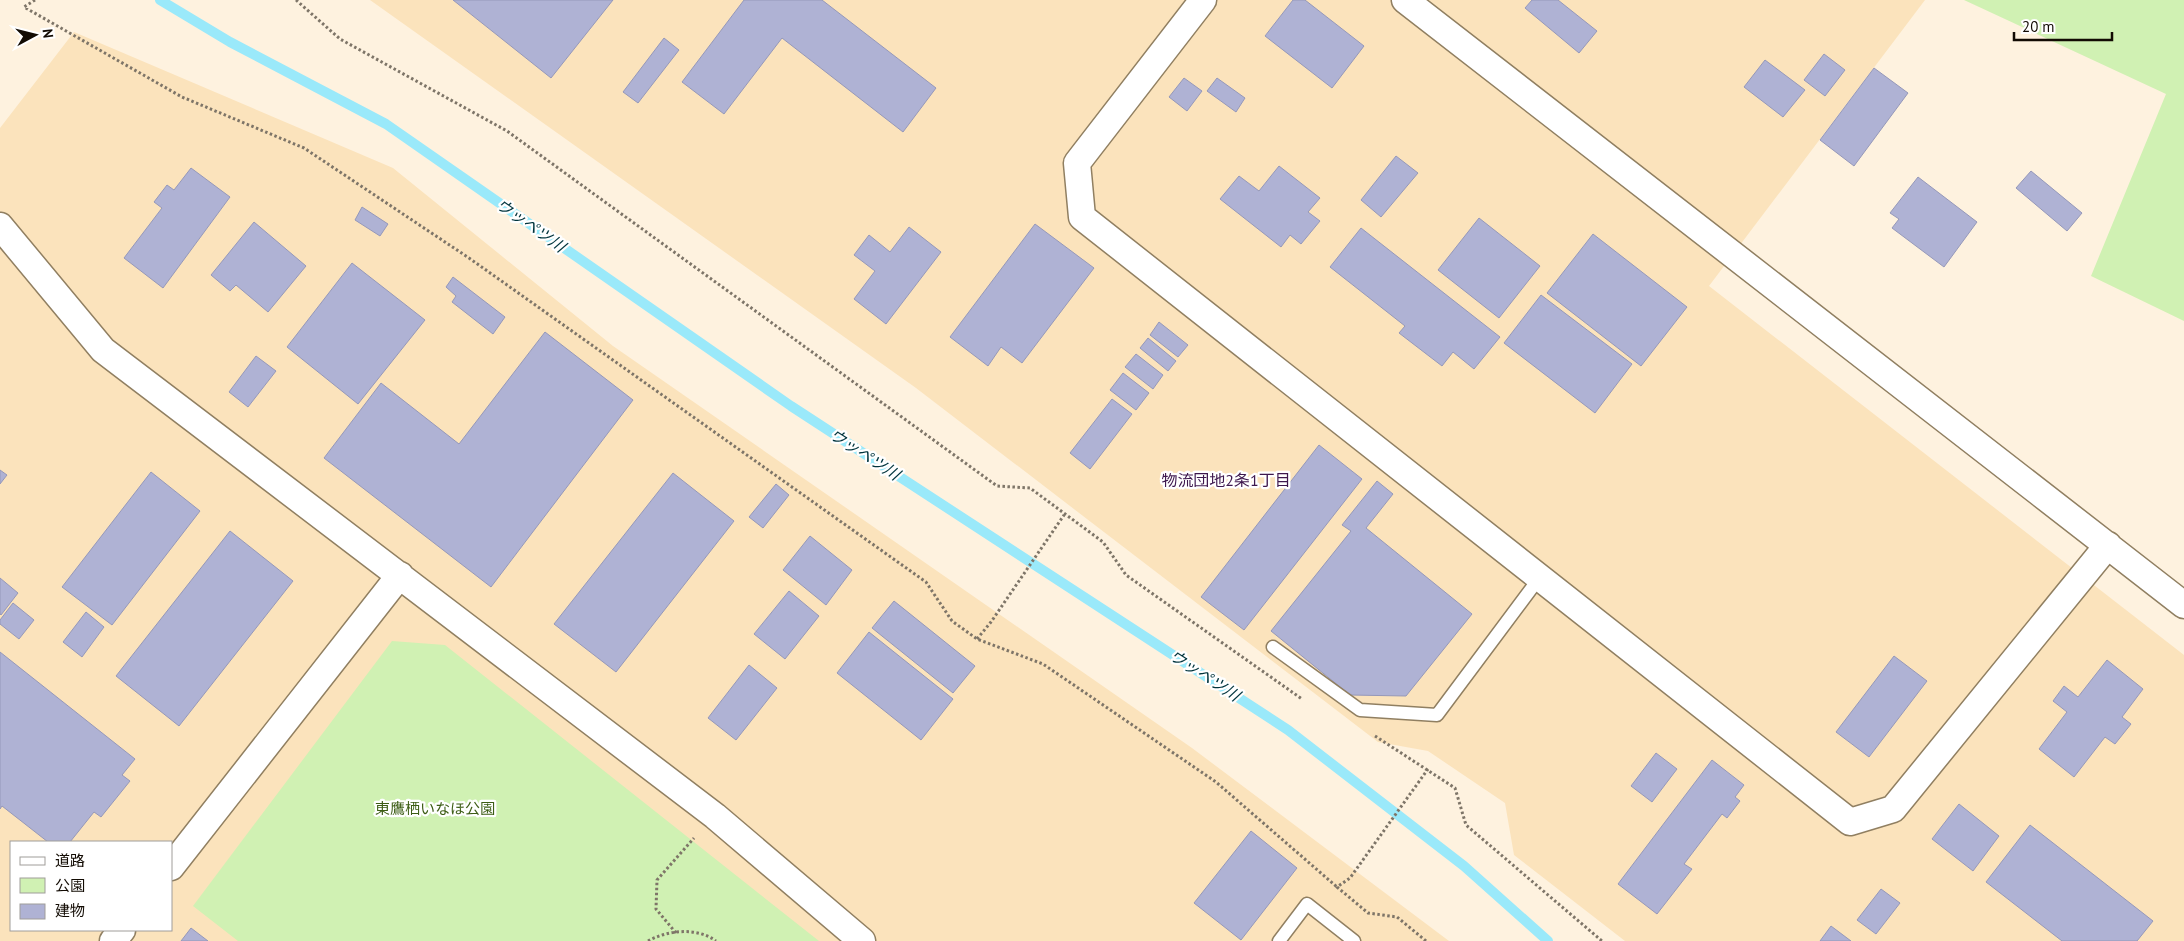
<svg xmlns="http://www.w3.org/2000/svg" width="2184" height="941" viewBox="0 0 2184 941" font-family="'PT Sans','Noto Sans JP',sans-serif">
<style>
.built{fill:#fbe3bc;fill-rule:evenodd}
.green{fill:#d0f1b3}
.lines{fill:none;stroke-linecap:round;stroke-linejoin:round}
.stream{stroke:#9ae9fa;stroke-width:10}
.building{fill:#afb2d4;stroke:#9598b9}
.lane-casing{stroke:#907f61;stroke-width:15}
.street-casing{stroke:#907f61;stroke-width:29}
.path{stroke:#7e7568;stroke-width:3;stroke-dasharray:2.5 2.5;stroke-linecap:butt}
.lane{stroke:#fff;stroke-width:12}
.street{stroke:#fff;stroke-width:26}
.labels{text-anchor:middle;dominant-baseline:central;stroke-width:4.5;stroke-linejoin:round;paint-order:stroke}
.park-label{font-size:15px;fill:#3d5d15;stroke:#fff}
.water-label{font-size:16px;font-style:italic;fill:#00343d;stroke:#fff}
.neighbourhood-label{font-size:16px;fill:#3e184e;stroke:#fff}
</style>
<rect width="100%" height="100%" fill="#fef2df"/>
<path class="built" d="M370 0H1925L1709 286 2184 655V941H1625L1514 855 1505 803 1428 751 1378 742 916 388Z
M74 32 393 168 613 346 1192 748 1449 941H0V128ZM11 842H171V930H11Z"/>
<path class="green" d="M1964 0H2184V321L2091 276 2166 94Z
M392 641 445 645 819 941H238L193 906Z"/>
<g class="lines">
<path class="stream" d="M160 0 230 42 386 124 791 406 1288 730 1464 866 1548 941"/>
</g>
<path class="building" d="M453 0H613L551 78Z
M744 0H822L936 88 903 132 782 38 724 114 682 82Z
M1293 0H1305L1364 46 1332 88 1265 36Z
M1532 0H1558L1597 31 1579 53 1525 8Z
M664 38 679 50 638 103 623 92Z
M1824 54 1845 70 1825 96 1804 80Z
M1765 60 1805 90 1783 117 1744 87Z
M1874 68 1908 93 1854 166 1820 140Z
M1184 78 1202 91 1187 111 1169 97Z
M1217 78 1245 98 1236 112 1207 91Z
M1396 156 1418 173 1381 217 1361 200Z
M1279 166 1320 198 1308 212 1320 221 1301 244 1290 235 1281 247 1220 199 1239 176 1259 191Z
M191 168 230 197 163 288 124 258 162 208 154 202 167 185 174 190Z
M2031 171 2082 213 2067 231 2016 188Z
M1918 177 1977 222 1944 267 1892 228 1899 219 1890 213Z
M362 207 388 224 380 236 355 220Z
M1479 218 1540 266 1499 318 1438 270Z
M254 222 306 266 268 312 236 285 230 291 211 275Z
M1035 224 1094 268 1022 363 1001 347 988 366 950 337Z
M909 227 941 252 886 324 854 299 875 271 854 255 869 235 890 252Z
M1361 228 1500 337 1474 369 1453 352 1442 366 1399 333 1405 326 1330 267Z
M1593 234 1687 307 1641 366 1547 293Z
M352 263 425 320 358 404 287 347Z
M453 277 505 317 493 334 452 302 456 296 446 287Z
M1541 295 1632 364 1595 413 1504 343Z
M1159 322 1188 345 1178 357 1150 335Z
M545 332 633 400 491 587 324 458 381 383 459 444Z
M1148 338 1176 361 1168 371 1140 348Z
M1136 354 1163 375 1153 389 1125 367Z
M256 356 276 371 248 407 229 392Z
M1123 373 1149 393 1136 410 1110 390Z
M1112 399 1132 414 1090 469 1070 453Z
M1319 445 1362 479 1244 630 1201 597Z
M0 470 7 475 0 484Z
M151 472 200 511 112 625 62 587Z
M673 473 734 521 616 672 554 624Z
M1377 481 1393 494 1366 528 1472 614 1406 696 1350 695 1271 631 1351 531 1342 525Z
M776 484 789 495 763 528 749 517Z
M230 531 293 581 179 726 116 676Z
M810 536 852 570 826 605 783 570Z
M0 578 18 593 1 615 0 614Z
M789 591 819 616 785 659 754 634Z
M894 601 975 666 953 693 872 628Z
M13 603 34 620 19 639 0 624V620Z
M86 612 104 627 82 657 63 642Z
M869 632 953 699 921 740 837 673Z
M0 652 135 759 122 775 130 781 101 817 94 812 70 842H48L2 806 0 809Z
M1894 656 1927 681 1869 757 1836 732Z
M2107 660 2143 689 2122 717 2131 724 2115 744 2105 737 2074 777 2039 749 2067 712 2053 701 2064 686 2078 697Z
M749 665 777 688 736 740 708 718Z
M1656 753 1677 769 1652 802 1631 786Z
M1712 760 1744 785 1735 797 1740 801 1727 818 1722 814 1684 864 1692 869 1657 914 1618 884Z
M1959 804 1999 836 1973 871 1932 839Z
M2030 825 2153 921 2137 941H2062L1986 882Z
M1251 831 1297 868 1241 940 1194 903Z
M1881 889 1900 903 1876 934 1857 920Z
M1831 926 1851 941H1820Z
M191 928 208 941H181Z"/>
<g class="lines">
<defs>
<path id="lane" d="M1273 647 1360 710 1437 715 1540 577
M1279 941 1307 904 1354 941"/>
<path id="street" d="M1203 0 1077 163 1082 217 1850 822 1893 809 2108 545
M1405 0 2184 605
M0 226 103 350 715 816 862 941
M171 867 400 575
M113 941 122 930"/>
</defs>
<use href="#lane" class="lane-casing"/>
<use href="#street" class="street-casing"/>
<path class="path" d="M35 0 24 7 182 97 304 148 469 258 926 582 952 621 977 639 1043 664 1216 782 1337 887
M296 0 340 39 507 131 997 486 1030 488 1103 542 1126 575 1302 699
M977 639 991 622 1064 515
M1375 736 1455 788 1466 825 1602 941
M676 933 656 909 657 880 694 838
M648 941C668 930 697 927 716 941
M1426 941 1397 917 1368 913 1337 887 1350 878 1428 769"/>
<use href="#lane" class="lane"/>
<use href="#street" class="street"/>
</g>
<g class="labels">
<g class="park-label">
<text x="435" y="808">東鷹栖いなほ公園</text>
</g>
<g class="water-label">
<text transform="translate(531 225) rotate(35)">ウッペツ川</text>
<text transform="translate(865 454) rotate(33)">ウッペツ川</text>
<text transform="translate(1205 675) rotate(33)">ウッペツ川</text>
</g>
<g class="neighbourhood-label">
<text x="1226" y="480">物流団地2条1丁目</text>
</g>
</g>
<rect x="10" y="841" width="162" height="90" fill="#ffffff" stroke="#a09d9a"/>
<rect x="20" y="857" width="25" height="8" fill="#ffffff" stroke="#a09d9a"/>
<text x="55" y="866" font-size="15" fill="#120b03">道路</text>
<rect x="20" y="878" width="25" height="15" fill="#d0f1b3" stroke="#a09d9a"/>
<text x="55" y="891" font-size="15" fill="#120b03">公園</text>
<rect x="20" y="904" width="25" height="15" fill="#afb2d4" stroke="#a09d9a"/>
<text x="55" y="916" font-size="15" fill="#120b03">建物</text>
<g transform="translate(35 35) rotate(83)" stroke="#ffffff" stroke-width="4" paint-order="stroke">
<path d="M0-4L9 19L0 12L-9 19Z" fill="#120b03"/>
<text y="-8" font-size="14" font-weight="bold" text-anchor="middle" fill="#120b03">N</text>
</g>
<path d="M2014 32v8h98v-8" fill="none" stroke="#120b03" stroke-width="2.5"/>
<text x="2022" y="32" font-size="15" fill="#120b03" stroke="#ffffff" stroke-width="4" paint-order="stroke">20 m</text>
</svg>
